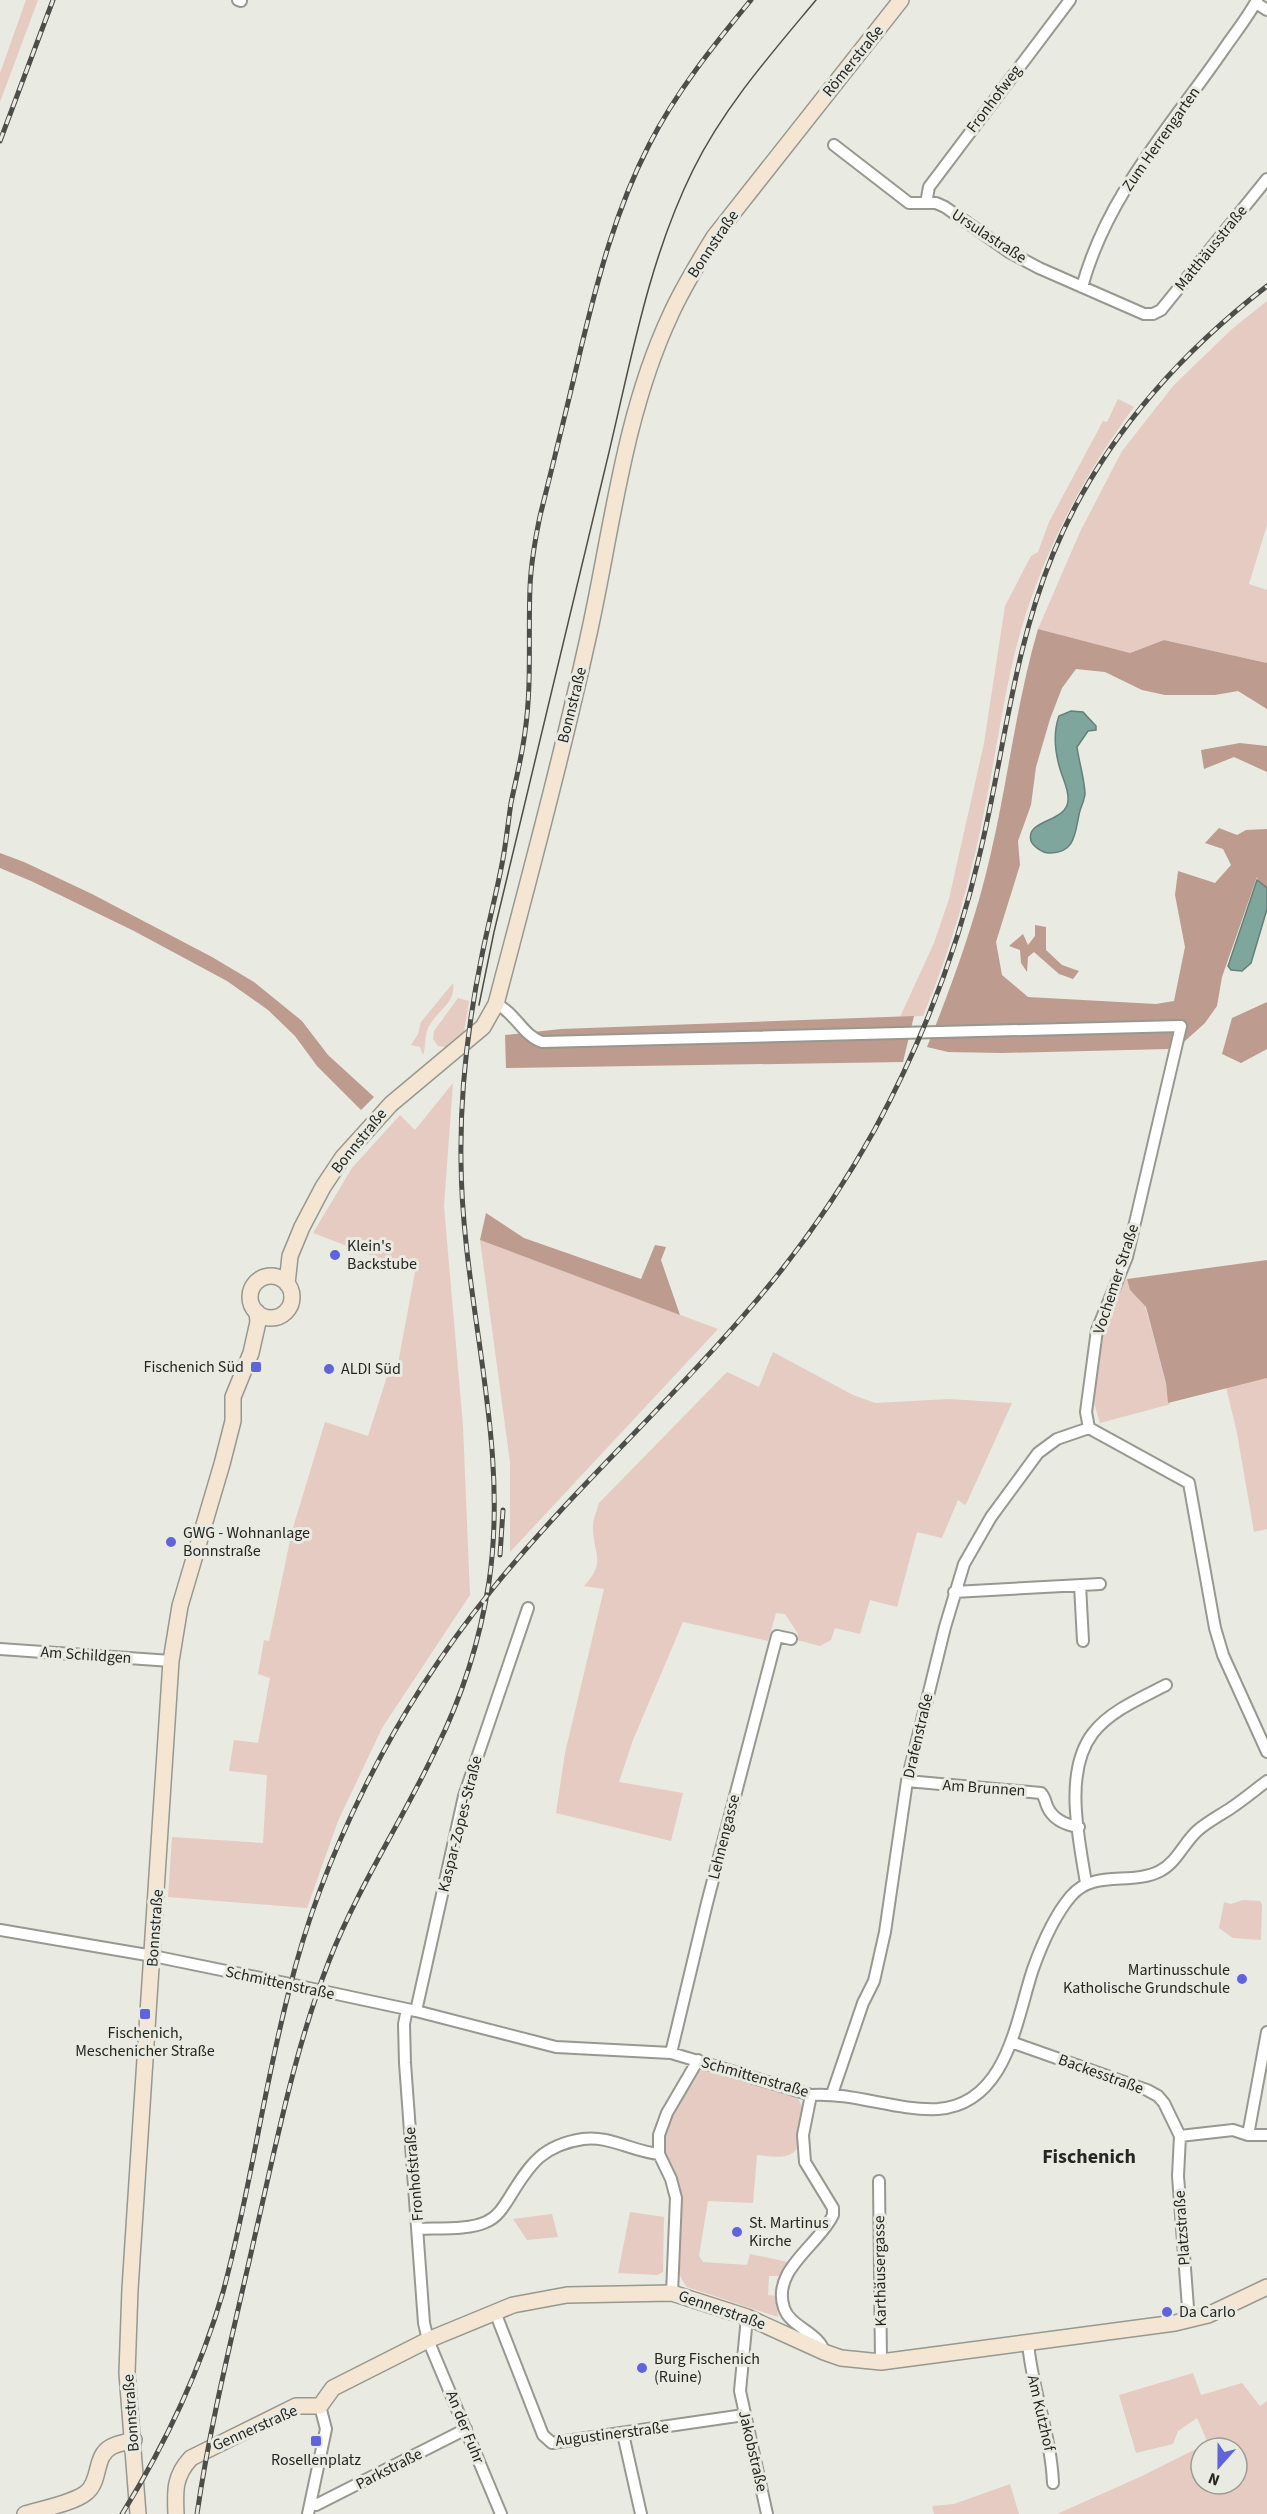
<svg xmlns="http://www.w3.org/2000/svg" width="1267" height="2514" viewBox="0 0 1267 2514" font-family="'Source Sans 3',sans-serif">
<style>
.green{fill:#e5cbc2;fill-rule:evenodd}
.forest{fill:#bd9b8e}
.water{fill:#7fa69c;stroke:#648078;stroke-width:1.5}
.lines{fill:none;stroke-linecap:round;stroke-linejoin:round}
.street-casing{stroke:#979890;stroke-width:14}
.secondary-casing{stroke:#979890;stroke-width:18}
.street{stroke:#fff;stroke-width:10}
.secondary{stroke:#f4e6d3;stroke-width:15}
.tram{stroke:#4d4e49;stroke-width:1.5}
.rail-casing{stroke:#4d4e49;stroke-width:5}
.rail{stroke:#e9eae1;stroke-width:3;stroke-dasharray:9;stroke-linecap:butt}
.poi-dot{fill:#6064dc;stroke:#e9eae1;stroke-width:2}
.labels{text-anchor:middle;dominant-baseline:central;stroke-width:6;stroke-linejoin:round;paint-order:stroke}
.street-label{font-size:16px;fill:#262723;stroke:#e9eae1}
.poi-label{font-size:16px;fill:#262723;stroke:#e9eae1;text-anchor:start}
.quarter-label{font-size:20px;font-weight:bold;fill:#262723;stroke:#e9eae1}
</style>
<rect width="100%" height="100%" fill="#e9eae1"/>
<path class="green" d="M26 0H38L0 102V73Z
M1267 301V525L1249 584 1267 590V663L1164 640 1130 653 1038 629 1080 532 1122 451 1174 385 1232 329Z
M1118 399 1134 407C1086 472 1048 543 1024 620 1005 681 998 745 985 807 971 879 951 949 923 1016L900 1017 934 943 949 899 984 743 1005 606 1031 556 1038 552 1049 522 1103 421 1107 422Z
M453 983C456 1002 440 1009 431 1023 423 1033 427 1044 423 1055L420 1047 411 1045 418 1034 421 1022Z
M458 998 469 1001 464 1032 445 1047 438 1046 433 1039 434 1031Z
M453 1083 444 1206 463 1426 470 1595 382 1728 338 1821 307 1908 168 1897 172 1837 263 1843 267 1775 229 1771 234 1740 258 1743 270 1678 258 1674 264 1640 269 1641 292 1531 325 1422 368 1436 390 1367 397 1369 415 1272 313 1233 352 1168 400 1115 415 1130Z
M480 1240 718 1329 510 1552V1462Z
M1127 1279 1130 1290 1145 1306 1166 1383 1168 1403 1171 1404 1100 1423 1094 1403 1101 1331 1123 1281Z
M773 1352 853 1395 875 1403 949 1399 1012 1403 967 1502 965 1505 958 1500 942 1538 917 1532 897 1607 870 1600 860 1634 835 1628 831 1640 820 1646 797 1640 798 1634 785 1614 776 1613 768 1641 683 1622 633 1740 619 1782 683 1793 671 1841 556 1813 565 1753 604 1589 584 1586C607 1562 593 1554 593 1527 593 1519 597 1510 599 1503L727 1372 759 1387Z
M1267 1378V1529L1254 1532 1237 1433 1226 1387Z
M1243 1900 1260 1901 1262 1904 1261 1940 1233 1938 1219 1928 1224 1902 1231 1904Z
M704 2067 796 2095 802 2106 799 2145C791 2162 772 2156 757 2155L753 2203 708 2201 699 2256 703 2262 747 2265 750 2254 788 2262 780 2276H769L768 2295 776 2296 778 2317 687 2287C666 2259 682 2234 681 2203 681 2178 657 2153 663 2128 668 2111 691 2078 704 2067Z
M630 2212 664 2217 663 2272 657 2275 618 2273Z
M552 2214 558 2237 527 2240 513 2219Z
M1193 2373 1201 2395 1242 2383 1260 2406 1267 2401V2514H1057L1142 2476 1208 2443 1197 2418 1178 2431 1173 2444 1136 2453 1119 2395ZM1201 2448H1237V2484H1201Z
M1010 2484 1019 2514H934L932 2506 954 2504Z"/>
<path class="forest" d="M1038 629 1130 653 1164 640 1267 663V709L1238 691 1215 695H1165L1142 690 1105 672 1076 669 1062 688 1050 719 1036 767 1031 805 1018 841 1020 865 996 942 1002 975 1028 997 1156 1004 1174 1001 1185 947 1175 895 1178 871 1215 883 1231 865 1223 849 1205 843 1219 828 1237 835 1246 830 1267 829V895L1261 893 1257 877 1222 977 1217 1006 1205 1023 1185 1041 1168 1049 1002 1053 948 1052 927 1047C952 985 975 922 990 857 1008 781 1016 704 1038 629Z
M1240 743 1267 746V772L1234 757 1204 769 1201 750Z
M0 853 24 862 92 894 212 957 254 982 302 1021 328 1055 374 1097 361 1110 317 1066 295 1036 268 1010 227 981 134 931 31 881 0 868Z
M1035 925 1046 927V950L1062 965 1079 971 1073 979 1059 974 1034 952 1028 957 1027 972 1021 963 1020 950 1009 946 1023 934 1028 945 1035 936Z
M1267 1002V1049L1241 1063 1222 1054 1232 1018Z
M914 1016 903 1062 506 1068 505 1035 561 1029Z
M486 1213 524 1238 641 1279 655 1245 666 1247 661 1260 680 1315 480 1240Z
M1267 1260V1378L1168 1403 1166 1383 1146 1307 1130 1290 1127 1279Z"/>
<path class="water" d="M1071 711 1083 712 1096 726V730L1088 731 1077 747C1079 762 1084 777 1085 793 1085 800 1080 808 1079 815 1075 833 1075 854 1049 853 1042 853 1033 846 1031 841 1025 819 1066 823 1068 801 1069 792 1065 783 1062 775 1055 755 1052 736 1059 716Z
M1257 880 1267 888V909L1251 963 1242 971 1231 970 1228 966Z"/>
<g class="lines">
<defs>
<path id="street" d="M238 0 241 1
M1256 3 1267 10
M834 145 909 203H936L945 207 1009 252 1039 268 1144 314H1153L1161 310 1267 179
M926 203 929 187 1070 0
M1082 287C1107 195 1171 126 1224 49 1235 33 1248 17 1257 0
M496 1004C515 1012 523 1036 542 1042L1181 1026 1127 1257 1097 1330 1086 1412 1089 1428 1189 1483 1215 1628 1223 1655 1267 1752
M1080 1585 1083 1641
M954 1592 1100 1584
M0 1649 171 1661
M907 1781 1041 1793C1045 1797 1045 1801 1047 1806 1053 1820 1065 1825 1079 1827
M1086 1883C1079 1839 1063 1772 1093 1733 1110 1711 1141 1698 1166 1685
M0 1930 153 1956 290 1984 416 2011 556 2047 671 2053 811 2095C854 2092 895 2111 938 2109 1007 2104 1016 2020 1033 1969 1042 1944 1054 1916 1071 1896 1094 1869 1131 1886 1160 1871 1176 1863 1184 1843 1197 1831 1207 1822 1219 1816 1231 1808 1243 1800 1255 1790 1267 1781
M407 2009 404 2024 405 2063 424 2323 428 2340 501 2514
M416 2011 464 1796 528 1608
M1011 2042 1147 2090 1158 2096 1164 2103 1180 2136 1178 2176 1189 2321
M671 2053 707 1903 777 1636 791 1639
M832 2094 863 2003 874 1981 885 1932 907 1781 945 1627 964 1564 991 1517 1038 1453 1057 1439 1089 1428
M811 2095 803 2135 805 2162 833 2208V2215C819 2245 771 2270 784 2308 790 2327 820 2333 824 2352
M1248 2135 1267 2032
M1180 2136 1233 2130 1248 2135H1267
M879 2181 881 2362
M418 2229C437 2228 470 2230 486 2222 498 2217 504 2206 511 2195 530 2164 543 2145 583 2139 608 2135 634 2152 659 2154
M672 2293 676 2198 671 2179 659 2154V2135L667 2113 698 2060
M495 2312 543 2435 552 2443 744 2415
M747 2317 740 2391 767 2514
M1028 2343C1032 2390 1051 2435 1053 2483
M623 2434 641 2514
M310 2505H316L466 2429
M308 2514 326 2429 320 2406"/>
<path id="secondary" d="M250 1297a21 21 0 1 1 42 0a21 21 0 1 1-42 0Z
M287 1284 290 1256 302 1227 323 1187 343 1157 391 1104 483 1027 496 1004C528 882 561 760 588 638 612 531 623 417 670 316 682 289 698 263 714 237L901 0
M25 2514C41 2509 75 2503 87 2492 101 2480 94 2456 111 2447 118 2443 127 2442 134 2440
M138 2514 127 2373 130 2289 171 1661 180 1606 222 1464 233 1421V1397L251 1353 258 1322 257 1312
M176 2514C175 2491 174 2476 191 2458L296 2406H320L333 2388 428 2340 513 2305 567 2295 672 2293 747 2317 824 2352 841 2358 881 2362 1175 2323 1208 2315 1267 2287"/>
</defs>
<use href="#street" class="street-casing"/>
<use href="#secondary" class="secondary-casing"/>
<use href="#street" class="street"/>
<use href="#secondary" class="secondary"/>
<path class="tram" d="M479 1005 494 932C530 779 567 626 604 473 629 372 646 265 693 170 724 107 771 54 816 0"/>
<defs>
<path id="rail" d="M0 141 53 0
M500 1555 503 1510
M122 2514C165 2445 200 2371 223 2292 250 2193 263 2091 289 1991 306 1921 333 1851 365 1787 399 1718 442 1652 490 1592 570 1492 667 1406 750 1308 798 1253 840 1192 875 1129 922 1042 958 949 980 853 1004 753 1013 651 1053 554 1098 445 1174 358 1267 286
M197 2514C211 2418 235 2325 256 2231 277 2140 295 2048 329 1961 358 1887 402 1821 436 1749 462 1697 480 1640 489 1582 510 1439 462 1303 461 1161 460 1091 468 1023 482 955 488 925 496 895 502 864 506 844 508 823 511 803 516 779 522 756 525 732 532 684 528 636 530 587 531 563 535 540 540 516 554 460 568 404 581 348 598 278 616 209 649 145 676 92 713 46 751 0"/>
</defs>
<use href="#rail" class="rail-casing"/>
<use href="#rail" class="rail"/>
</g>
<g class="poi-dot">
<circle cx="335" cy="1255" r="6"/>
<rect x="250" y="1361" width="12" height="12" rx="3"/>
<circle cx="329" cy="1369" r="6"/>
<circle cx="171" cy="1542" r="6"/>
<circle cx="1242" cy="1979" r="6"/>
<rect x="139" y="2008" width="12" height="12" rx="3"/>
<circle cx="737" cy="2232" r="6"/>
<circle cx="1167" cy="2312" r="6"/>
<circle cx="642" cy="2368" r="6"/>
<rect x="310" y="2435" width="12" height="12" rx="3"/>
</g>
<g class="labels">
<g class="street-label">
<text transform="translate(853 61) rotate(-51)">Römerstraße</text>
<text transform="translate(994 99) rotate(-53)">Fronhofweg</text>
<text transform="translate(1161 139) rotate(-55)">Zum Herrengarten</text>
<text transform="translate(989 236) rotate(33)">Ursulastraße</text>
<text transform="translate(713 244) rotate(-56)">Bonnstraße</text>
<text transform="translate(1211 248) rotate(-51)">Matthäusstraße</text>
<text transform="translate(572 705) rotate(-76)">Bonnstraße</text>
<text transform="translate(359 1141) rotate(-51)">Bonnstraße</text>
<text transform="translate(1116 1279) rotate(-72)">Vochemer Straße</text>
<text transform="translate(86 1655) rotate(4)">Am Schildgen</text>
<text transform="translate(918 1736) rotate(-77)">Drafenstraße</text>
<text transform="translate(984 1788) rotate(4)">Am Brunnen</text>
<text transform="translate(460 1824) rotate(-76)">Kaspar-Zopes-Straße</text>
<text transform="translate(724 1837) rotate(-76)">Lehnengasse</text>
<text transform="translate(155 1928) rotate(-86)">Bonnstraße</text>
<text transform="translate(280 1983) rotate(12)">Schmittenstraße</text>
<text transform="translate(1101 2074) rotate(20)">Backesstraße</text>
<text transform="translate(755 2077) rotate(16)">Schmittenstraße</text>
<text transform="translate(414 2174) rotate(-95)">Fronhofstraße</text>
<text transform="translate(1182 2228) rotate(-94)">Platzstraße</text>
<text transform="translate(880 2271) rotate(-91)">Karthäusergasse</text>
<text transform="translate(722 2310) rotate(19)">Gennerstraße</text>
<text transform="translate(131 2413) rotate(-94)">Bonnstraße</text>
<text transform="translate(1041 2413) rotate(77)">Am Kutzhof</text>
<text transform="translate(465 2427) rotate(68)">An der Fuhr</text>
<text transform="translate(255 2428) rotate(-24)">Gennerstraße</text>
<text transform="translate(612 2434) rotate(-7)">Augustinerstraße</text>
<text transform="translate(753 2451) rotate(77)">Jakobstraße</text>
<text transform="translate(389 2469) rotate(-27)">Parkstraße</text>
</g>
<g class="poi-label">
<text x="347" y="1246">Klein's<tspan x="347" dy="18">Backstube</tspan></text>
<text x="244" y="1367" text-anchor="end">Fischenich Süd</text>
<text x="341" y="1369">ALDI Süd</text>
<text x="183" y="1533">GWG - Wohnanlage<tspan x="183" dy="18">Bonnstraße</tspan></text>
<text x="1230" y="1970" text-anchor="end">Martinusschule<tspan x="1230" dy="18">Katholische Grundschule</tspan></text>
<text x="145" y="2033" text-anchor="middle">Fischenich,<tspan x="145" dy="18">Meschenicher Straße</tspan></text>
<text x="749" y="2223">St. Martinus<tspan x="749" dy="18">Kirche</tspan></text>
<text x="1179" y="2312">Da Carlo</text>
<text x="654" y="2359">Burg Fischenich<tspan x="654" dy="18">(Ruine)</tspan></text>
<text x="316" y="2460" text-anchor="middle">Rosellenplatz</text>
</g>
<g class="quarter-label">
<text x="1089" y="2157">Fischenich</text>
</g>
</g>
<g transform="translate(1219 2466) rotate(201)"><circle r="28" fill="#e9eae1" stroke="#9b9c95" stroke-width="1.5"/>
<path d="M0-4.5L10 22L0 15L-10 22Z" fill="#6064dc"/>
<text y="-9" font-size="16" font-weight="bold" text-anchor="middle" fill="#262723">N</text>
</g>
</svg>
